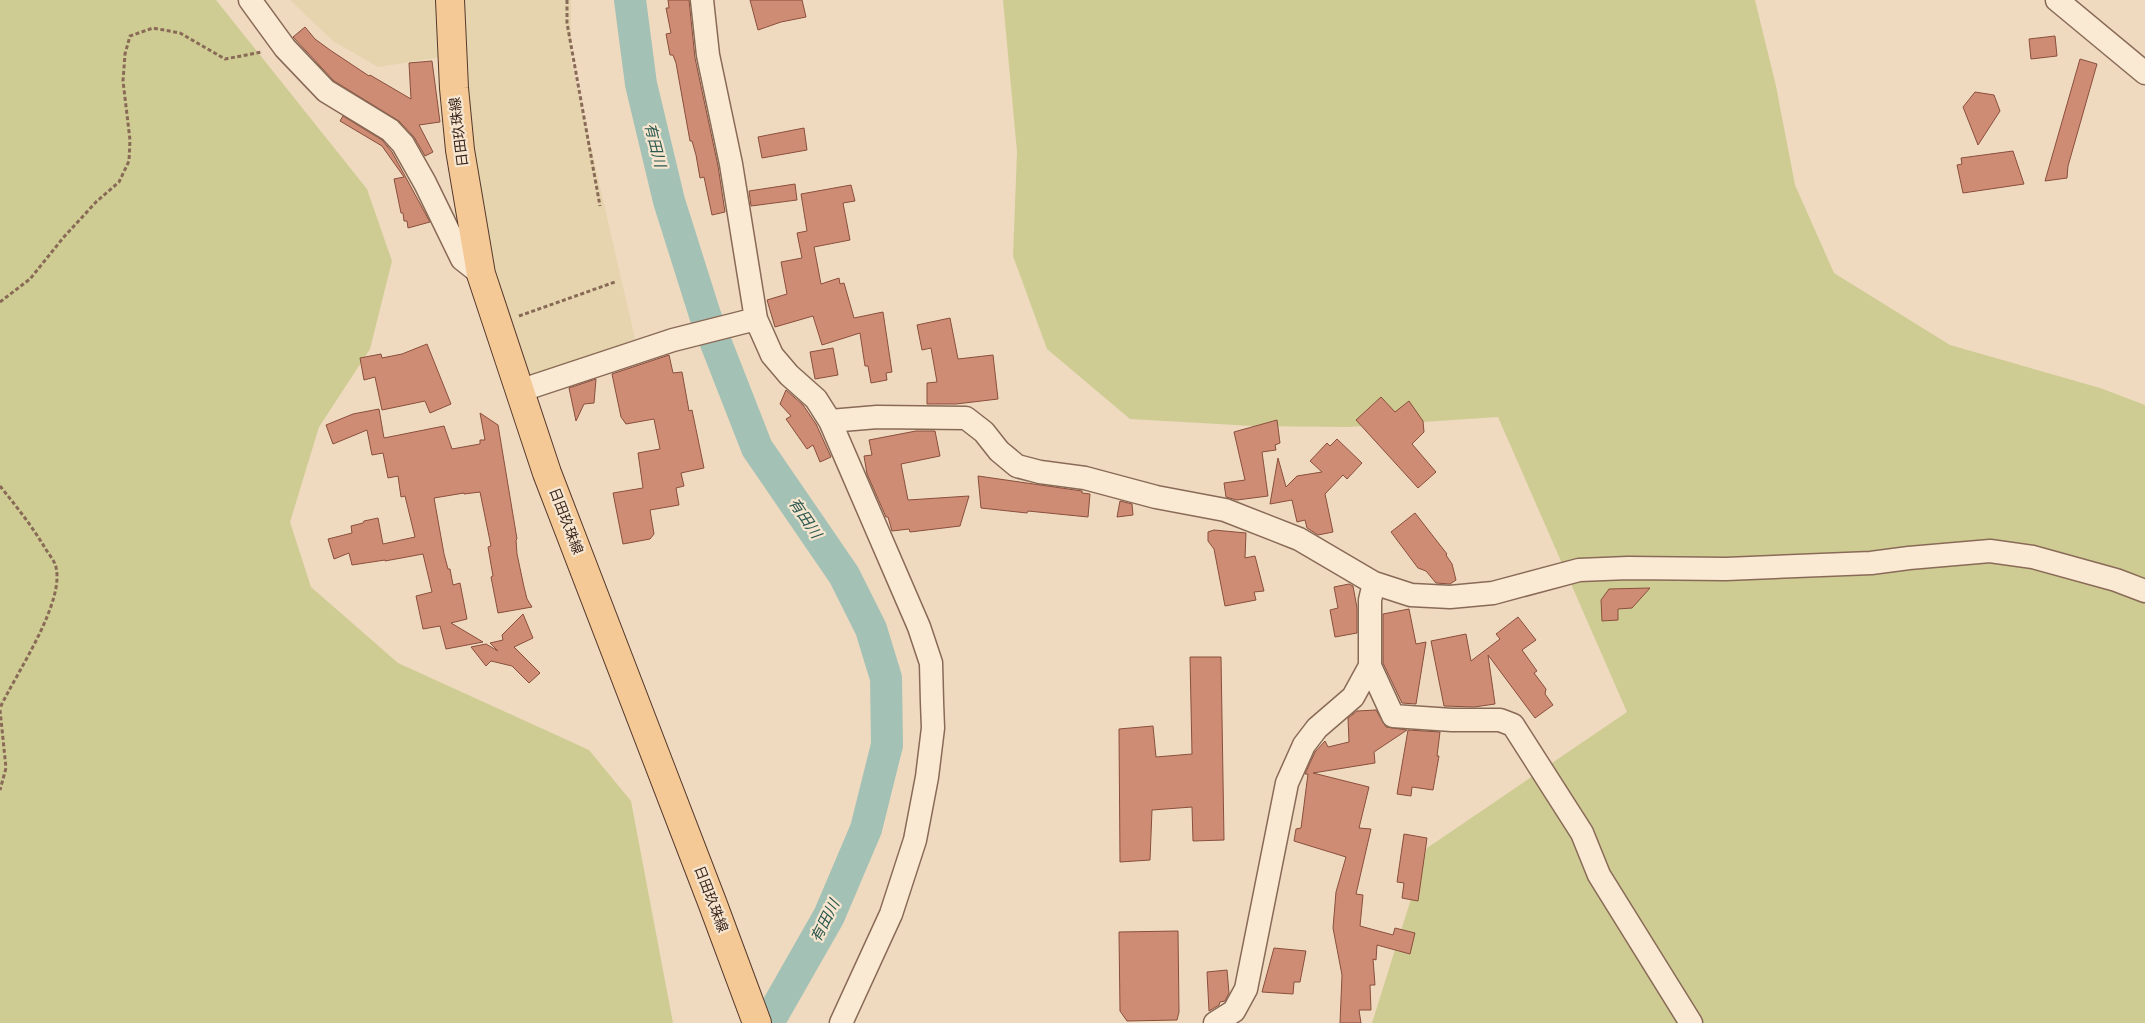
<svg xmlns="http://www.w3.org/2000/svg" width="2145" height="1023" viewBox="0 0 2145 1023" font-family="'Times New Roman','Noto Sans JP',serif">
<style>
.farmland{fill:#e5d4ad}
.green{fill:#cecc93}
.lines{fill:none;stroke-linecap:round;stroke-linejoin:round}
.river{stroke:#a3c1b4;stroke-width:32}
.building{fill:#cf8c74;stroke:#894f3c}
.minor-casing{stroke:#896a57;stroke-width:25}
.major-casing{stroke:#56392c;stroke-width:30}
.path{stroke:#896a57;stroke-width:3;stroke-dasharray:4 2.5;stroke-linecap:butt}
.minor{stroke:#fae9d3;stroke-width:22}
.major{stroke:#f4c995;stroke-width:28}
.labels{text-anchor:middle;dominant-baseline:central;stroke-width:4.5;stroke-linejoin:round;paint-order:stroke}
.street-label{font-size:14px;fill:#38251c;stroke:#f6e5cf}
.water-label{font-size:15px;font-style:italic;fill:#2b584f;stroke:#f6e5cf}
</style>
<rect width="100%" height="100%" fill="#efdac0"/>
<path class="farmland" d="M290 0H571V60L635 339 528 380 498 286 480 213 464 49 443 57 378 67 333 41Z"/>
<path class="green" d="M0 0H216L367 189 392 261 370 349 319 427 290 522 311 587 398 663 589 750 631 801 673 1023H0Z
M1003 0H1755L1776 86 1795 185 1834 273 1950 345 2100 388 2145 405V1023H1372L1427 848 1627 712 1498 417 1348 427 1253 426 1130 419 1047 349 1013 256 1017 152Z"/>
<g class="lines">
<path class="river" d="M630 0 641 84 669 201 705 315 757 448 844 575 871 629 886 678 887 745 866 829 829 916 768 1023"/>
</g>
<path class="building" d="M668 0H689L695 58 718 166 725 212 712 215 704 177 700 178 696 155 692 141H690L676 63 673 55H670L666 34 671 33 666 8H669Z
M750 0H802L806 17 781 22 758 30Z
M305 27 315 39 330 50 369 76 370 75 411 99 409 63 432 61 440 122 419 125 433 152 425 156 414 137 399 121 334 81 293 37Z
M2055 36 2057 56 2031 59 2029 39Z
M2080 59 2097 64 2068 166 2067 178 2045 181Z
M1975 92 1994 95 2000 111 1978 145 1963 107Z
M343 116 382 140 392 152 430 222 408 228 407 221H404L403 213H401L394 179 404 177 382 146 340 121Z
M804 128 807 150 762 158 758 137Z
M2013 151 2024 184 1963 193 1957 165 1962 164 1961 158Z
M795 184 797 200 751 206 749 191Z
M851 185 855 201 843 203 850 240 814 247 821 284 839 278 840 284 844 283 854 318 883 312 892 372 886 373 887 380 871 383 868 366H865L860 333 822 345 813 316 775 327 767 300 787 294 781 262 802 258 797 233 807 231 801 194Z
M950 318 958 359 993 355 998 399 956 404H927V383L937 382 931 348 922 350 917 325Z
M427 344 451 404 430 413 425 401 382 410 375 377 364 380 360 358 381 354 382 358 402 354Z
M833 348 838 375 815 379 810 352Z
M669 355 673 373 682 372 689 411 692 410 704 468 681 473 684 486 676 488 679 505 650 510 654 534 650 539 623 544 613 493 643 488 638 453 660 449 654 419 626 424 621 417 612 374Z
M596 379 594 403 584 404 576 421 569 388Z
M786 390 803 405 816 424 831 457 820 462 813 445 807 449 786 419 791 416 780 404Z
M1381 397 1395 412 1409 401 1423 421 1424 432 1412 444 1436 472 1418 488 1356 420Z
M379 409 384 438 444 426 452 449 480 444V440H485L480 413 498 425 517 539 516 540 517 554 524 587 527 599 532 607 498 613 491 577 493 576 488 547 491 546 480 492 464 494V493L434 498 444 554 448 569H450L453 585 460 583 467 619 451 623 483 642 446 649 440 626 423 629 416 596 432 592 423 554 385 561V560L352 565 349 553 334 559 328 539 352 533 351 526 363 523 364 521 378 518 383 544 415 537 405 496 401 497 398 476 388 478 383 453 372 455 367 430 333 444 326 425 353 414Z
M1277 420 1280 443 1275 445 1276 450 1262 452 1268 496 1237 500 1226 497 1224 483 1245 480 1234 432Z
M916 431H935L940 456 901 464 908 500 969 496 960 526 910 532 909 529 892 531 888 517H886L867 474 864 456 872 455 869 440Z
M1337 439 1362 463 1347 479 1343 475 1325 494 1333 532 1318 535 1307 528 1305 520 1297 522 1292 500 1270 504 1278 458 1286 487 1297 476 1322 472 1310 461 1327 443 1330 446Z
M978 476 1082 491V493L1090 494 1088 517 1028 511 1027 513 981 508Z
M1120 501 1132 504 1133 515 1117 517Z
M1415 513 1447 554 1446 555 1452 564 1456 580 1450 584 1436 583 1426 571 1418 568 1391 532Z
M1214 530 1246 533 1245 558 1255 556 1264 591 1254 592 1256 600 1225 606 1214 549 1208 541V532Z
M1349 584 1353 586 1357 608V633L1335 637 1330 610 1338 608 1334 587Z
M1650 588 1632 608 1618 609V620L1602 621 1601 600 1609 589Z
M1409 609 1416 644 1426 642 1416 704 1402 703 1383 663V614Z
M523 614 533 638 514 647 540 673 529 683 512 666 491 661 486 666 471 647 486 644 498 651 490 643 503 640 502 635Z
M1518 617 1536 640 1522 650 1537 671 1534 673 1546 689 1545 694 1553 705 1535 718 1488 655 1495 704 1474 707 1444 706 1431 641 1466 634 1471 661 1500 639 1496 634Z
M1190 657H1221L1224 840 1193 841 1192 807 1152 810 1150 860 1120 862 1119 729 1153 726 1156 757 1192 754Z
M1376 710 1386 727 1407 730 1374 752 1375 763 1313 773 1369 787 1359 828 1371 829 1356 894 1363 895 1360 926 1393 935 1395 928 1415 933 1410 954 1377 945 1376 960 1373 959 1375 985H1370L1371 1010H1359L1361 1023H1340L1342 975 1333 928 1336 892 1346 857 1294 841 1296 829 1301 828 1308 774H1305L1315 752 1325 741 1328 747 1349 742 1348 718 1357 711Z
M1408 730 1440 732 1437 756H1439L1433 790 1412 787 1411 796 1397 794Z
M1404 834 1427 838 1418 901 1402 898 1404 883 1397 882Z
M1178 931 1179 1012 1177 1020 1127 1021 1120 1011 1119 932Z
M1274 948 1306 951 1300 982H1294L1293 994 1262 992Z
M1227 970 1229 993 1225 1001 1220 1002 1219 1005 1209 1011 1207 972Z"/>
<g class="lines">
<defs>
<path id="minor" d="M250 0 285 48 326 91 390 130 403 144 425 183 462 259 481 274
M702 0 708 55 731 164 756 319 772 355 789 375 816 399 830 421 919 627 931 663 932 702 933 728 927 777 915 840 891 914 841 1023
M2057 0 2145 73
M519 391 673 340 756 319
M830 421 877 417 966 418 984 432 999 451 1017 466 1040 472 1085 478 1156 497 1225 510 1299 539 1374 583 1411 595 1450 597 1493 593 1579 570 1628 568 1726 569 1871 563 1909 558 1990 551 2033 557 2116 580 2145 591
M1374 583 1370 600V666L1393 716 1452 720H1500L1513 725 1582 833 1599 875 1691 1023
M1215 1023 1234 1011 1246 989 1287 783 1304 745 1317 728 1353 697 1370 666"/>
<path id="major" d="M450 0 454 88 460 150 481 274 547 473 712 902 757 1023"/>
</defs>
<use href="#minor" class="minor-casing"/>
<use href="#major" class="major-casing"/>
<path class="path" d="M567 0V23L600 206
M0 302 30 279 63 238 96 202 119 182 129 161 130 140 123 81 125 54 130 36 153 28 180 33 225 59 262 52
M519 316 615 282
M0 486C16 506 32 526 45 548 48 553 53 559 55 564 68 599 15 675 0 708
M0 710 6 768 0 790"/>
<use href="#minor" class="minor"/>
<use href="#major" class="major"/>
</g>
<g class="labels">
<g class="street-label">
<text transform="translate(459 132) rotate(-97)">日田玖珠線</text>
<text transform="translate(566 521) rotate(69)">日田玖珠線</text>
<text transform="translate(711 899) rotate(69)">日田玖珠線</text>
</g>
<g class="water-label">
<text transform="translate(655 145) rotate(76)">有田川</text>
<text transform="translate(805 518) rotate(56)">有田川</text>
<text transform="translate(825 921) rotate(-63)">有田川</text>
</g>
</g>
</svg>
